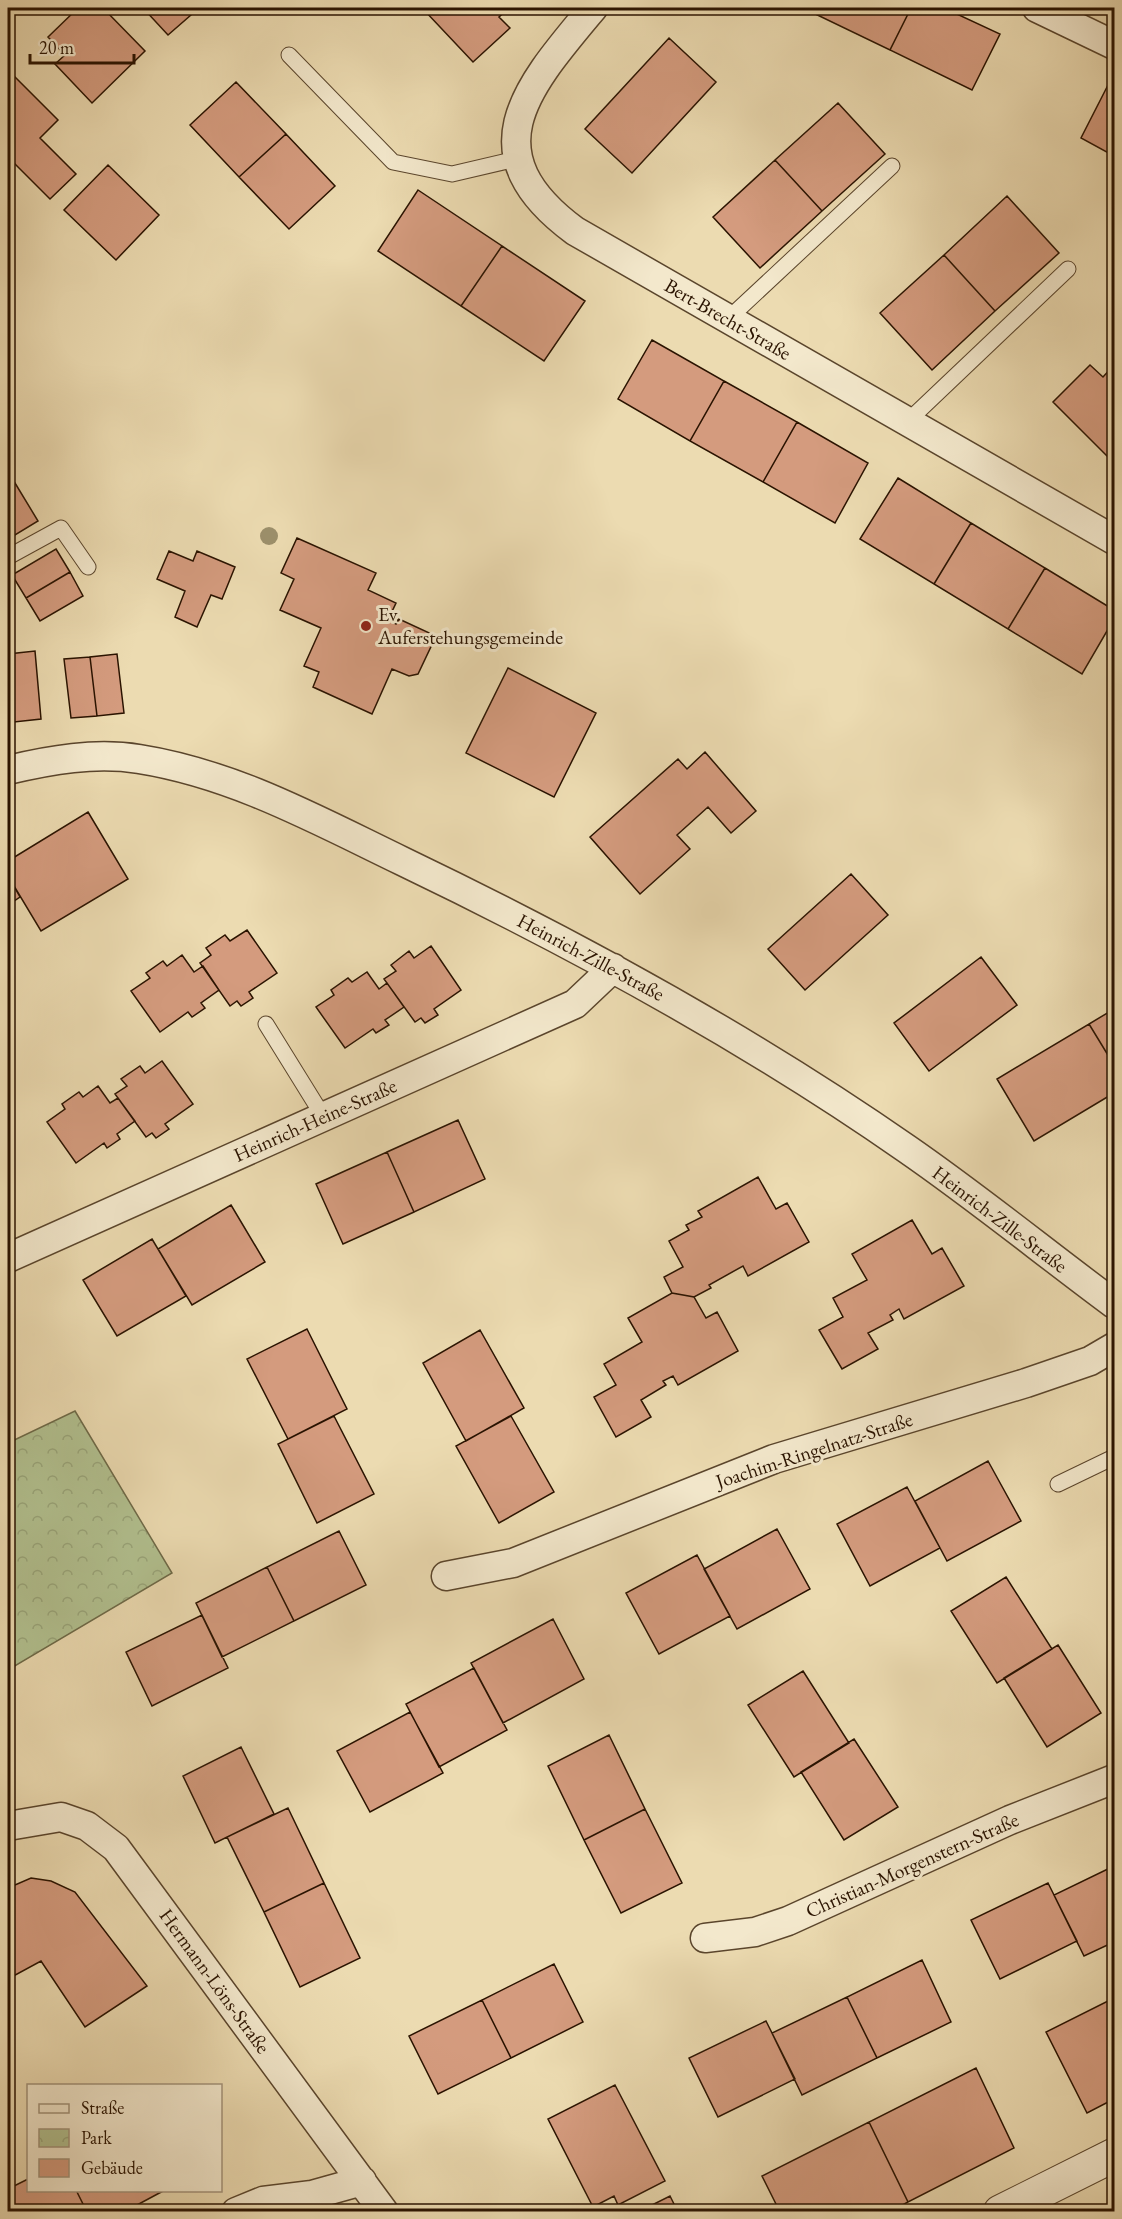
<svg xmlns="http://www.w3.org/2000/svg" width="1122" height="2219" viewBox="0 0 1122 2219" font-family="'EB Garamond',serif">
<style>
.park{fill:url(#park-crowns);stroke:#6e6a48;stroke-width:1.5}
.building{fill:#d49b7e;stroke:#2a1300;stroke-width:1.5}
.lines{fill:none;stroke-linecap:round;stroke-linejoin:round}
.service-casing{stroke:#5a452c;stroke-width:17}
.minor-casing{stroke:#5a452c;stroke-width:31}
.tertiary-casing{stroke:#5a452c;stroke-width:35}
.service{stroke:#f3e8cc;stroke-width:15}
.minor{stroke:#f3e8cc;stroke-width:28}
.tertiary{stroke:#f3e8cc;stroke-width:33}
.tree{fill:#9c8f6b}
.poi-dot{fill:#8f2418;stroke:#f3e8cc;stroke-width:2}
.labels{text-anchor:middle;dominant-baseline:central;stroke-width:6;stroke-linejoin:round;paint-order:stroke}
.street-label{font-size:20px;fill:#2a1300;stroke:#f3e8cc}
.poi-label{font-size:20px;fill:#2a1300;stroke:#f3e8cc;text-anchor:start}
</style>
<defs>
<pattern id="park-crowns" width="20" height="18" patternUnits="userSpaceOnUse" patternTransform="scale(1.5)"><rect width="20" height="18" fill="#b2c190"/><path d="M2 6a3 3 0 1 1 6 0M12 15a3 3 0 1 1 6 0" fill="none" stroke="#99a57a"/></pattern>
</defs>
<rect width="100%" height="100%" fill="#ecdbb1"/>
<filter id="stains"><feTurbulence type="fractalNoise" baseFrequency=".00333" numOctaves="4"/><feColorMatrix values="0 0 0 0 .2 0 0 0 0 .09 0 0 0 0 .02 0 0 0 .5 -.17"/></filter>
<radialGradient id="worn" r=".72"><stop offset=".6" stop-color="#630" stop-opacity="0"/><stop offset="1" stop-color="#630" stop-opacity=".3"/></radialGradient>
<path class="park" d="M75 1411 172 1573 8 1670V1443Z"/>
<path class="building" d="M78 8H103L145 51 92 103 55 64 65 55 48 37Z
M143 8H199L168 35Z
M426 8H509L499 17 510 28 473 62 424 10Z
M809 8H911L890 50 807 10Z
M911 8H944L1000 34 972 90 890 50Z
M669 38 716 82 632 173 585 129Z
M8 70 58 120 40 138 76 174 50 199 8 157Z
M236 82 286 134 239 177 190 125Z
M1108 85 1114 89V156L1081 138Z
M838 103 885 154 822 211 775 160Z
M286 134 335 186 289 229 239 177Z
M775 160 822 211 760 268 713 217Z
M108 165 159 215 116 260 64 210Z
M418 190 502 246 461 306 378 251Z
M1007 196 1059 253 995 311 944 255Z
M502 246 585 301 544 361 461 306Z
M944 255 995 311 932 370 880 313Z
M652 340 724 381 690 441 618 399Z
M1090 365 1103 377 1114 365V451L1108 457 1053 402Z
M724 381 797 422 763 482 690 441Z
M797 422 868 463 835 523 763 482Z
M898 478 971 523 934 584 860 539Z
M15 483 38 521 15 535 8 522V487Z
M8 522 15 535 8 540Z
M971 523 1045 568 1008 629 934 584Z
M297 538 376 573 368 590 396 603 388 620 396 624 399 619 436 636 418 674 409 676 392 669 372 714 313 687 319 672 304 666 321 628 280 610 294 579 281 573Z
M56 549 70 572 26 598 12 575Z
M169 551 193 561 197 551 235 567 222 599 211 595 197 627 175 617 185 591 157 579Z
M1045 568 1114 610V619L1082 674 1008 629Z
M70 572 83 596 40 621 26 598Z
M35 651 41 719 14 722 8 654Z
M8 654 14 722 8 723Z
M117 654 124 713 97 716 90 657Z
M90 657 97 716 71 718 64 659Z
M508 668 596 713 554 797 466 753Z
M705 752 756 811 731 833 708 807 677 835 690 849 640 894 590 837 678 759 687 769Z
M88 812 128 879 41 931 8 876V861Z
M851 874 888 915 805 990 768 949Z
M8 876 20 897 8 905Z
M247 930 277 973 249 992 253 998 241 1006 237 1001 230 1006 200 963 211 955 206 948 225 935 230 941Z
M431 946 461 990 434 1009 438 1015 425 1023 421 1018 415 1022 384 979 396 971 391 965 409 951 414 958Z
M182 955 194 972 203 966 219 990 201 1003 205 1008 192 1017 188 1012 160 1032 131 991 150 978 146 973 163 961 167 966Z
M981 957 1017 1005 929 1071 894 1023Z
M367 972 379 989 387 983 404 1007 385 1020 389 1025 376 1033 373 1029 345 1048 316 1007 334 995 331 990 348 978 352 982Z
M1114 1009V1065L1089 1024Z
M1089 1024 1114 1065V1093L1034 1141 997 1079Z
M162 1061 193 1104 165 1124 169 1129 156 1138 152 1133 146 1137 115 1094 127 1086 121 1079 140 1066 145 1073Z
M98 1086 110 1103 118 1098 135 1121 117 1134 120 1139 107 1148 104 1143 76 1163 47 1122 65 1109 62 1104 79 1092 83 1097Z
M458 1120 485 1179 414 1212 387 1152Z
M387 1152 414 1212 343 1244 316 1184Z
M758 1177 776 1209 787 1203 809 1242 748 1276 743 1266 709 1285 711 1288 694 1297 672 1293 664 1277 683 1267 669 1241 689 1230 686 1225 702 1217 698 1211Z
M231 1205 265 1262 192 1305 158 1249Z
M912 1220 932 1254 942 1248 964 1286 904 1319 899 1309 890 1315 893 1320 868 1333 878 1349 842 1369 819 1330 843 1317 833 1298 867 1280 852 1254Z
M152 1239 186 1296 117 1336 83 1280Z
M672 1293 694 1297 706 1318 717 1312 738 1351 678 1385 673 1376 663 1381 666 1385 641 1400 651 1417 616 1437 594 1397 616 1385 604 1364 642 1342 628 1318Z
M307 1329 347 1409 288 1439 247 1359Z
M480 1330 524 1408 466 1441 423 1363Z
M334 1416 374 1494 317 1523 278 1444Z
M511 1416 554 1492 499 1523 456 1446Z
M988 1461 1021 1521 947 1561 915 1501Z
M907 1487 940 1548 870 1586 837 1524Z
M777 1529 810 1589 737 1629 704 1569Z
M339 1531 366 1585 294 1621 267 1567Z
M697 1555 730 1616 659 1654 626 1593Z
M267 1567 294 1621 222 1657 196 1603Z
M1006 1577 1052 1649 997 1683 951 1611Z
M202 1615 228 1668 152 1706 126 1652Z
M553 1619 584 1679 503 1723 471 1663Z
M1058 1645 1101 1713 1047 1747 1004 1678Z
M474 1668 507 1730 439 1767 406 1704Z
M803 1671 849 1743 794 1777 748 1705Z
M410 1712 443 1773 370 1812 337 1751Z
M609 1735 645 1809 584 1840 548 1766Z
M854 1739 898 1807 844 1840 801 1772Z
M241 1747 274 1814 215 1843 183 1776Z
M288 1808 324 1883 264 1912 227 1837Z
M645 1809 682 1883 621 1913 584 1840Z
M1114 1866V1942L1084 1956 1054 1895Z
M31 1878 51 1881 75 1892 147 1986 85 2027 41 1961 8 1979V1888Z
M324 1883 360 1958 300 1987 264 1912Z
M1048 1883 1077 1941 1000 1979 971 1920Z
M922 1960 951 2022 877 2058 847 1997Z
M554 1964 583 2022 511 2058 482 2000Z
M847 1997 877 2058 802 2095 772 2033Z
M1114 1998V2099L1087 2113 1046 2032Z
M482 2000 511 2058 438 2094 409 2036Z
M766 2021 795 2079 718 2117 689 2058Z
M976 2068 1014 2148 908 2202 869 2122Z
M615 2085 665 2181 618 2205 614 2196 593 2207 548 2119Z
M869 2122 908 2202 890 2212H780L762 2176Z
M28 2179V2190H76L87 2212H8V2189Z
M76 2190H165L124 2212H87Z
M670 2196 678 2212H638Z"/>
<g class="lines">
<defs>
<path id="service" d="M289 55 393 162 452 174 516 159
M728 319 892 166
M907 422 1068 269
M8 557 61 528 88 567
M266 1024 323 1116
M1058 1484 1114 1457"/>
<path id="minor" d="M593 8C527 87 468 152 575 231L1114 540
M1037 8 1114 45
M8 770C50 760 95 752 139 759 234 774 317 820 402 861 577 945 748 1038 907 1149 978 1198 1045 1253 1114 1304
M8 1258 575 1004 613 968
M446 1576 513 1563 774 1459 1026 1383 1090 1361 1114 1347
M8 1826 61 1817 87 1826 116 1848 384 2212
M705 1938 755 1932 788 1921 1010 1820 1114 1779
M236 2212 263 2201 312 2195 362 2181"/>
<path id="tertiary" d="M1000 2212 1114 2155"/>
</defs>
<use href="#service" class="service-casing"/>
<use href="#minor" class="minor-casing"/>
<use href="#tertiary" class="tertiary-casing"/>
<use href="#service" class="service"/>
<use href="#minor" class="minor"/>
<use href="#tertiary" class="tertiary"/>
</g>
<circle class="tree" cx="269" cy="536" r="9"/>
<circle class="poi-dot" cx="366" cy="626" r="6"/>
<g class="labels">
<g class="street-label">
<text transform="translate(728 319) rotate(30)">Bert-Brecht-Straße</text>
<text transform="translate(591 957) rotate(28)">Heinrich-Zille-Straße</text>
<text transform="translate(315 1120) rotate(-24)">Heinrich-Heine-Straße</text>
<text transform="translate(1000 1219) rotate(37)">Heinrich-Zille-Straße</text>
<text transform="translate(814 1450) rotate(-18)">Joachim-Ringelnatz-Straße</text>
<text transform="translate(912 1865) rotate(-24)">Christian-Morgenstern-Straße</text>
<text transform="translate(215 1981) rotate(54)">Hermann-Löns-Straße</text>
</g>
<g class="poi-label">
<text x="378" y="614">Ev.<tspan x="378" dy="23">Auferstehungsgemeinde</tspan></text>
</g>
</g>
<rect width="1122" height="2219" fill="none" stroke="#ecdbb1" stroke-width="30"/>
<rect x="9" y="9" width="1104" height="2201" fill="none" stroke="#2a1300" stroke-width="3"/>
<rect x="15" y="15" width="1092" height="2189" fill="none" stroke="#2a1300" stroke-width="1.5"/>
<rect x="27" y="2084" width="195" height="108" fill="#f3e8cc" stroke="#a3937a" stroke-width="1.5"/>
<rect x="39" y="2104" width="30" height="9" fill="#f3e8cc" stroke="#a3937a" stroke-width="1.5"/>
<text x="81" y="2114" font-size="18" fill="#2a1300">Straße</text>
<rect x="39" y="2129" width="30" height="18" fill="url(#park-crowns)" stroke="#a3937a" stroke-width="1.5"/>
<text x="81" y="2144" font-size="18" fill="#2a1300">Park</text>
<rect x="39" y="2159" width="30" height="18" fill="#d49b7e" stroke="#a3937a" stroke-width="1.5"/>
<text x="81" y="2174" font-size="18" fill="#2a1300">Gebäude</text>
<path d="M30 54v9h104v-9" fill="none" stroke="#2a1300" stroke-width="3"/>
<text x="39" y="54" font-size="18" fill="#2a1300" stroke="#f3e8cc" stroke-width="4.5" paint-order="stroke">20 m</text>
<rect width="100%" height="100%" filter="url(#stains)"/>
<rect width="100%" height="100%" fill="url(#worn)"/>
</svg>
